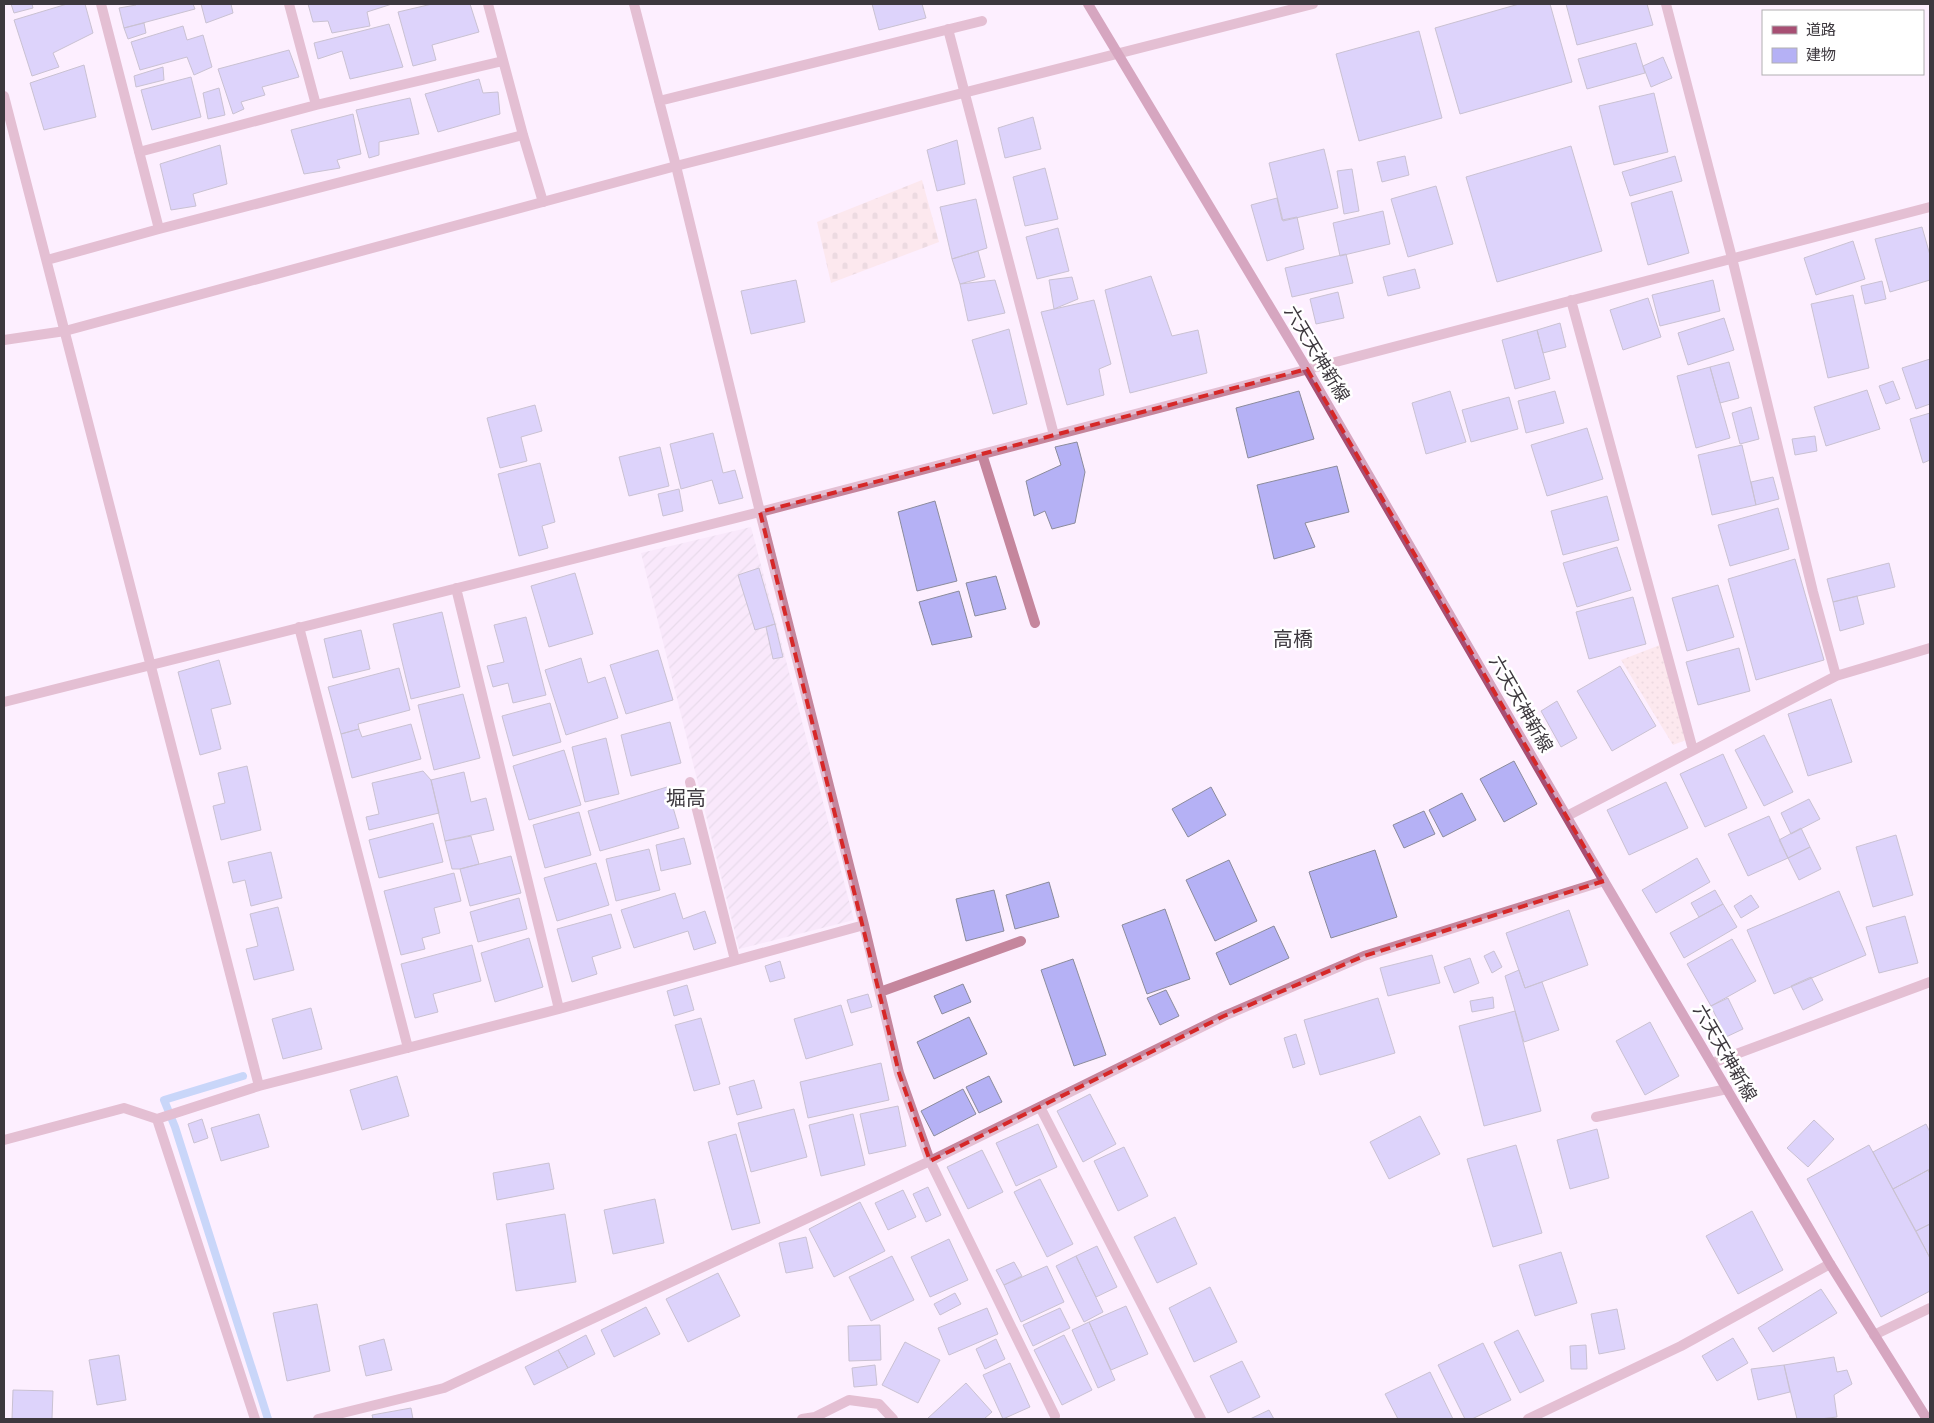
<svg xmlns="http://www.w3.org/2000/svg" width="1934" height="1423" viewBox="0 0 1934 1423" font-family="'Times New Roman','Noto Sans JP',serif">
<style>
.industrial{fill:url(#industrial-furrows)}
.green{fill:url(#green-dots)}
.cemetery{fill:url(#cemetery-stones)}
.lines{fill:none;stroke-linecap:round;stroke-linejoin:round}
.stream{stroke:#89b9f2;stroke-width:8}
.building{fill:#b5b1f5;stroke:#8b8b9b}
.minor{stroke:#c5869d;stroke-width:10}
.tertiary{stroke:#c5869d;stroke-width:10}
.secondary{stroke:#a74f73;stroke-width:10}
.marked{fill:none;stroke:#d62828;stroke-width:4;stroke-dasharray:10 6;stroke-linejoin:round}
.labels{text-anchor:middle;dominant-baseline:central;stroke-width:5;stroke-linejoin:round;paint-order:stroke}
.street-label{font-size:18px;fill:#3d383e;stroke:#fff}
.quarter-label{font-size:20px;fill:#3d383e;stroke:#fff}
</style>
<defs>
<pattern id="industrial-furrows" width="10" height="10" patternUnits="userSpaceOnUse" patternTransform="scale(1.25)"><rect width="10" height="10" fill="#f3e1f6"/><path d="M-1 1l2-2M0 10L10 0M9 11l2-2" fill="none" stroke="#d1c2d4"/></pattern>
<pattern id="green-dots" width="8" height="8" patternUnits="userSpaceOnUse" patternTransform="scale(1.25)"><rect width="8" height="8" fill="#fbdfda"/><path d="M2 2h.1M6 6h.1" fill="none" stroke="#d8c0bc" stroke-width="1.8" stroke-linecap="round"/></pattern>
<pattern id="cemetery-stones" width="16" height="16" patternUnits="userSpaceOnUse" patternTransform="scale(1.25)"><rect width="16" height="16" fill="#fbdfda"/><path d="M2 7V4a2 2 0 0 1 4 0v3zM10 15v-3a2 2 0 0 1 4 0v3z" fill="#d8c0bc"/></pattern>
</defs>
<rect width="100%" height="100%" fill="#fdefff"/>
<path class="industrial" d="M751 527 854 920 739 949 641 553Z"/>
<path class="green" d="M1660 645 1686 740 1673 745 1621 660Z"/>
<path class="cemetery" d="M922 180 939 242 831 283 817 222Z"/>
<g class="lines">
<path class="stream" d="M243 1076 164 1100 175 1127 268 1419"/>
</g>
<path class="building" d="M11 4H32L33 8 14 13Z
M67 4H85L93 33 53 53 59 67 32 76 14 20Z
M137 4H193L195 9 124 28 119 8 136 5Z
M201 4H231L233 13 206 23Z
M308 4H392L367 12 370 26 332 33 328 21 313 22Z
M432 4H470L479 32 432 45 436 60 413 66 398 12Z
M872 4H922L926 18 879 30Z
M1519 4H1550L1572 82 1460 114 1435 28Z
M1566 4H1647L1653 25 1577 45Z
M144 23 146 33 128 39 124 28Z
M389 24 403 67 350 79 342 51 318 59 314 43Z
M183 26 187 40 203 35 212 67 194 75 187 57 140 70 131 42Z
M1419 31 1442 118 1359 141 1336 54Z
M1636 43 1645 73 1587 89 1578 59Z
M289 50 299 77 262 87 265 95 241 102 244 109 233 114 218 69Z
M1663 57 1672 78 1651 87 1643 66Z
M84 65 96 117 44 130 30 83Z
M163 67 164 80 136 87 134 76Z
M191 77 201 117 152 130 141 90Z
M479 79 483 93 498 92 500 114 438 132 425 94Z
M219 88 225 115 208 119 203 93Z
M1654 93 1668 152 1614 165 1599 106Z
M410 98 419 134 379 142V155L369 158 356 110Z
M353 114 361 154 337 160 340 168 304 174 291 130Z
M1033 117 1041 149 1005 158 998 128Z
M957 140 965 184 937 191 927 150Z
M220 145 227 184 193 194 196 206 171 210 160 164Z
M1571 146 1602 251 1497 282 1466 177Z
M1324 149 1338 208 1283 221 1269 163Z
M1405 156 1409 175 1382 182 1377 162Z
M1675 156 1682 181 1630 196 1622 172Z
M1045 168 1058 219 1025 226 1013 177Z
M1352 169 1359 211 1344 214 1337 171Z
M1436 186 1453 244 1408 257 1391 199Z
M1672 191 1689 253 1648 265 1631 203Z
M1277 198 1282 220 1297 217 1304 249 1267 261 1251 205Z
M976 199 987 248 952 259 940 207Z
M1383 211 1390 244 1340 256 1333 223Z
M1922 227 1930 255V280L1890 292 1875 239Z
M1058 228 1069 271 1037 279 1026 237Z
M1853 241 1865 279 1816 295 1804 258Z
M978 251 985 277 960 284 952 259Z
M1346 254 1353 283 1292 297 1285 268Z
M1415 269 1420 288 1388 296 1383 277Z
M1151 276 1172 336 1198 330 1207 373 1130 393 1105 290Z
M1072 277 1078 299 1054 309 1049 280Z
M796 280 805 322 751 334 741 291Z
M995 280 1005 313 968 321 960 284Z
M1713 280 1720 311 1660 326 1652 295Z
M1882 281 1886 299 1865 304 1861 286Z
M1338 292 1344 318 1316 324 1310 299Z
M1853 295 1869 368 1828 378 1811 304Z
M1648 298 1661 337 1623 350 1610 310Z
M1094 300 1111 364 1099 369 1104 395 1067 405 1041 312Z
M1724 318 1734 350 1688 365 1678 333Z
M1560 323 1566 347 1543 353 1537 330Z
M1009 329 1027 404 993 414 972 340Z
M1537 330 1550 379 1515 389 1502 340Z
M1930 359V404L1916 409 1902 368Z
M1729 362 1739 398 1720 403 1710 367Z
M1710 367 1730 438 1696 448 1677 376Z
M1893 381 1900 399 1886 404 1879 386Z
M1867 390 1880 429 1826 446 1814 407Z
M1299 391 1314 439 1248 458 1236 408Z
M1450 391 1466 442 1426 454 1412 403Z
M1555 391 1564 423 1526 433 1518 401Z
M1509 397 1518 429 1471 442 1462 410Z
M535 405 542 431 521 437 527 461 500 468 487 418Z
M1751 407 1759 439 1740 444 1732 413Z
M1930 413V460L1923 463 1910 419Z
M1587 428 1603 479 1547 496 1531 445Z
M713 433 723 473 735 470 743 498 719 504 712 480 681 489 670 444Z
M1815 436 1817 451 1795 455 1792 439Z
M1077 442 1085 472 1075 523 1052 529 1045 511 1034 516 1026 481 1061 465 1055 447Z
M1742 445 1756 505 1712 515 1698 455Z
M660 447 669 486 629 496 619 457Z
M540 463 555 522 542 526 548 548 519 556 498 474Z
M1337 466 1349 512 1305 523 1315 547 1274 559 1257 485Z
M1773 477 1779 499 1756 505 1751 482Z
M679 489 683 511 663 516 658 494Z
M1607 496 1619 540 1563 555 1551 511Z
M935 501 957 581 917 591 898 512Z
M1778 508 1789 549 1730 566 1718 525Z
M1617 547 1631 590 1577 607 1563 563Z
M1795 559 1824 660 1756 680 1728 579Z
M1889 563 1895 587 1833 602 1827 579Z
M759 568 775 624 755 630 738 575Z
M575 573 593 634 549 647 531 586Z
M996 576 1006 609 975 616 966 583Z
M1718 585 1734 637 1687 651 1672 598Z
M959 591 972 637 932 645 919 602Z
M1857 596 1864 624 1840 631 1833 602Z
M1633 597 1646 644 1589 659 1576 612Z
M442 612 460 687 411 699 393 624Z
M526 617 546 695 513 703 508 683 493 687 487 666 504 662 494 625Z
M775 624 783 657 773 659 766 627Z
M361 630 370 669 333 678 324 639Z
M1739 648 1750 691 1698 705 1686 662Z
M658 650 673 700 626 714 610 665Z
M581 658 588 683 605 677 618 718 566 735 545 670Z
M219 660 231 704 211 709 221 749 200 755 178 672Z
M1620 666 1656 726 1612 751 1577 691Z
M399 668 410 710 358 724 359 729 341 734 328 687Z
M463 694 480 758 434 770 418 705Z
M1831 699 1852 762 1808 776 1788 714Z
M1557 701 1577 738 1561 747 1541 711Z
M550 703 561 742 513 756 502 716Z
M670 722 681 763 631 776 621 735Z
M411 724 421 759 352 778 341 734 359 729 362 737Z
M1764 735 1793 792 1764 806 1735 750Z
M606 738 619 794 585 802 572 747Z
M564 750 581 805 529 820 513 766Z
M1723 754 1747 808 1705 827 1680 774Z
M1514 761 1537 804 1504 822 1480 779Z
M247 766 261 830 221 840 213 806 225 803 218 773Z
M423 771 431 780 439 813 369 830 366 817 379 814 372 783Z
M464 772 471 802 486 798 494 830 445 841 431 780Z
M1666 782 1688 828 1629 855 1607 810Z
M667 787 679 828 600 851 588 811Z
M1211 787 1226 815 1188 837 1172 809Z
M1462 793 1476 820 1443 837 1429 810Z
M1809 799 1820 819 1791 834 1781 813Z
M1424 811 1435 834 1404 848 1393 825Z
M579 812 591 855 545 868 533 825Z
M1769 816 1788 858 1748 876 1728 834Z
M433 823 443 862 379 878 369 840Z
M1801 828 1810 847 1788 858 1779 840Z
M1896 835 1913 895 1873 907 1856 847Z
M471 836 479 864 460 869H452L445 841Z
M684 838 691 864 661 871 656 845Z
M1810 847 1821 869 1799 880 1788 858Z
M649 849 660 890 616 901 606 859Z
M1375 850 1397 917 1331 938 1309 872Z
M271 852 282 898 251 906 245 880 233 883 228 862Z
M511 856 521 893 470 906 460 869Z
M1697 858 1710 882 1656 913 1642 890Z
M1229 860 1257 921 1215 941 1186 880Z
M596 863 609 905 557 921 544 878Z
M454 873 461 901 434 908 440 933 422 938 425 949 401 955 384 891Z
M1049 882 1059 917 1015 929 1006 895Z
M994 890 1004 931 966 941 956 899Z
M1715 890 1723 904 1699 917 1691 903Z
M1839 891 1866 955 1774 994 1747 930Z
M675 893 683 919 705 911 716 943 694 950 688 931 634 948 621 910Z
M1751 895 1759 907 1741 918 1734 906Z
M519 898 527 929 478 942 470 912Z
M1723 904 1737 927 1684 958 1670 933Z
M278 907 294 970 254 980 246 949 258 946 250 914Z
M1165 909 1190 979 1147 994 1122 925Z
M1569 910 1588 965 1525 988 1506 933Z
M611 914 621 948 592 957 597 974 572 982 557 929Z
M1905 916 1918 963 1879 973 1866 927Z
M1274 926 1289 958 1230 985 1216 953Z
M529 938 543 987 495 1002 481 953Z
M1732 939 1756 981 1711 1006 1687 964Z
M472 945 481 981 433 994 438 1012 415 1018 401 964Z
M1494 951 1502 967 1492 973 1484 956Z
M1432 955 1440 983 1388 996 1380 968Z
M1470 958 1479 983 1454 993 1444 967Z
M1073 959 1106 1055 1074 1066 1041 970Z
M780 961 785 978 770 982 765 966Z
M1519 970 1525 988 1542 982 1559 1030 1524 1042 1505 976Z
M1811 977 1823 1000 1803 1010 1791 986Z
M963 984 971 1002 942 1014 934 996Z
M687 985 694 1010 674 1016 667 991Z
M1166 990 1179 1016 1160 1025 1147 998Z
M868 994 872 1007 851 1013 847 1000Z
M1493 997 1494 1008 1472 1012 1470 1001Z
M1378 998 1395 1053 1320 1075 1304 1020Z
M1728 998 1743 1029 1726 1037 1711 1006Z
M841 1005 853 1045 806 1059 794 1019Z
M311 1008 322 1049 283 1059 272 1019Z
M1515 1011 1541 1111 1484 1126 1459 1026Z
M969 1017 987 1054 934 1079 917 1042Z
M701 1018 720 1084 694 1091 675 1025Z
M1650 1022 1679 1076 1645 1095 1616 1041Z
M1296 1034 1305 1064 1293 1068 1284 1038Z
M881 1063 889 1100 808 1118 800 1082Z
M397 1076 409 1116 362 1130 350 1090Z
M989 1076 1002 1102 979 1113 966 1087Z
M754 1080 762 1108 737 1115 729 1087Z
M963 1089 976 1114 934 1136 921 1111Z
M1090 1094 1116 1144 1083 1162 1057 1111Z
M898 1106 906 1146 869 1154 860 1114Z
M794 1109 807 1157 751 1172 738 1123Z
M259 1114 269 1147 221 1161 211 1128Z
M853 1114 865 1165 821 1176 809 1125Z
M1420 1116 1440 1154 1389 1179 1370 1142Z
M202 1119 208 1138 194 1143 188 1124Z
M1814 1120 1834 1139 1808 1167 1787 1148Z
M1038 1124 1057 1167 1016 1186 996 1143Z
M1926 1124 1930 1132V1169L1893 1189 1873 1152Z
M1597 1129 1609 1178 1570 1189 1557 1140Z
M736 1134 760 1223 732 1230 708 1142Z
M1516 1145 1542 1233 1493 1247 1467 1159Z
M1869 1145 1930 1258V1291L1881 1317 1807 1179Z
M1124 1147 1148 1196 1118 1211 1094 1161Z
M982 1150 1003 1192 968 1209 947 1167Z
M549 1163 554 1189 497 1200 493 1173Z
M1928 1170 1930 1174V1224L1916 1231 1893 1189Z
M1040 1179 1073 1244 1047 1257 1014 1192Z
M928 1187 941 1215 926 1222 913 1194Z
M903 1190 916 1217 888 1230 875 1203Z
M655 1199 664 1243 613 1254 604 1210Z
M860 1202 885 1251 834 1277 809 1229Z
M1752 1211 1783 1270 1738 1294 1706 1236Z
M565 1214 576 1282 516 1291 506 1224Z
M1175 1217 1197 1264 1157 1283 1134 1237Z
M1930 1224V1258L1916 1231Z
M806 1237 813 1268 786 1273 779 1243Z
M949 1239 968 1280 930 1297 911 1257Z
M1097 1246 1117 1287 1096 1297 1076 1256Z
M1561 1252 1577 1303 1535 1316 1519 1265Z
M892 1256 914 1300 871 1321 849 1277Z
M1076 1256 1103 1312 1084 1322 1056 1266Z
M1014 1262 1022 1276 1004 1285 996 1270Z
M1047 1266 1064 1302 1021 1322 1004 1285Z
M718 1273 740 1316 688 1342 666 1299Z
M1210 1287 1237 1342 1194 1362 1169 1308Z
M1821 1289 1837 1313 1773 1352 1758 1328Z
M955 1293 961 1304 940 1315 934 1304Z
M317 1304 330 1371 287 1381 273 1313Z
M1126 1306 1148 1354 1111 1370 1089 1322Z
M646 1307 660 1334 614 1357 601 1330Z
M987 1308 998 1334 949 1355 938 1328Z
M1060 1308 1070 1328 1033 1346 1023 1325Z
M1617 1309 1625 1349 1599 1354 1591 1314Z
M1089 1322 1115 1380 1098 1388 1072 1330Z
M880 1325 881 1360 849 1361 848 1326Z
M1518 1330 1544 1381 1520 1393 1494 1342Z
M586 1335 595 1354 568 1368 558 1350Z
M1064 1335 1092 1390 1062 1405 1034 1350Z
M1733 1338 1748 1363 1717 1381 1702 1356Z
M384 1339 392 1370 366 1376 359 1346Z
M996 1339 1005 1359 985 1369 976 1349Z
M905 1342 940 1360 918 1403 882 1385Z
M1483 1343 1511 1400 1472 1419H1465L1438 1365Z
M1586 1345 1587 1369H1571L1570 1346Z
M558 1350 568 1368 534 1385 525 1367Z
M119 1355 126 1400 97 1405 89 1360Z
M1834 1357 1837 1372 1847 1370 1852 1384 1834 1395 1837 1417 1820 1419H1797L1784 1365Z
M1242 1361 1260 1397 1228 1413 1210 1376Z
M1010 1363 1030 1407 1003 1419 983 1375Z
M875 1365 877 1385 854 1387 852 1368Z
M1784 1365 1790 1392 1758 1400 1751 1369Z
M1430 1372 1453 1419H1398L1385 1394Z
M966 1383 992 1412 984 1419H927Z
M13 1390 53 1391 52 1419H12Z
M411 1408 413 1419H373L372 1415Z
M1269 1410 1274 1419H1250Z"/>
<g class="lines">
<path class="minor" d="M101 4 159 229
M289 4 316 105 503 61
M488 4 523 135 543 202
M634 4 676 166 760 512 864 925 899 1073 930 1161 1055 1416
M1666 4 1732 258 1813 592 1836 676
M948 29 1054 435
M4 96 259 1086
M659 101 982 21
M139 152 316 105
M47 260 159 229 523 135
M1571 300 1693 750
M982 454 1035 623
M456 588 559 1009
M299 627 408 1048
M4 702 760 512 1930 207
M690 782 735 960
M1567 816 1836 676 1930 648
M880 992 1021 941
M1712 1063 1930 982
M1040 1107 1201 1419
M1596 1117 1727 1089
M157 1119 255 1419
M4 1140 124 1108 157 1119 259 1086 559 1009 864 925
M1874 1335 1930 1308
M318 1419 444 1388 930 1161 1224 1016 1364 956 1604 881
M802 1419 815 1417 849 1400 879 1404 893 1419
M1528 1419 1681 1346 1830 1264"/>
<path class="tertiary" d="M4 340 65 331 676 166 1313 4"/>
<path class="secondary" d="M1088 4 1307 369 1604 881 1830 1264 1927 1419"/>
</g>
<path d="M0 0H1934V1423H0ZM1307 369 1604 881 1364 956 1224 1016 930 1161 899 1073 760 512Z" fill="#fdefff" fill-opacity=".55" fill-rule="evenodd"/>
<path class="marked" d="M1307 369 1604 881 1364 956 1224 1016 930 1161 899 1073 760 512Z"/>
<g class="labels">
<g class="street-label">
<text transform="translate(1317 354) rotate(59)">六天天神新線</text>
<text transform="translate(1521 704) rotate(60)">六天天神新線</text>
<text transform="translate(1725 1053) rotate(60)">六天天神新線</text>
</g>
<g class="quarter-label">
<text x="1293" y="639">高橋</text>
<text x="686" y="798">堀高</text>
</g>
</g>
<rect width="1934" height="1423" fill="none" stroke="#3d383e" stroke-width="10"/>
<rect x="1762" y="10" width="162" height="65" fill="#ffffff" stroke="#b1afb2"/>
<rect x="1772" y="26" width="25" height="8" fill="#a74f73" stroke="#b1afb2"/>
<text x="1806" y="35" font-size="15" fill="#3d383e">道路</text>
<rect x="1772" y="48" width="25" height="15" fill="#b5b1f5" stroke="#b1afb2"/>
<text x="1806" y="60" font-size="15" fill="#3d383e">建物</text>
</svg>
